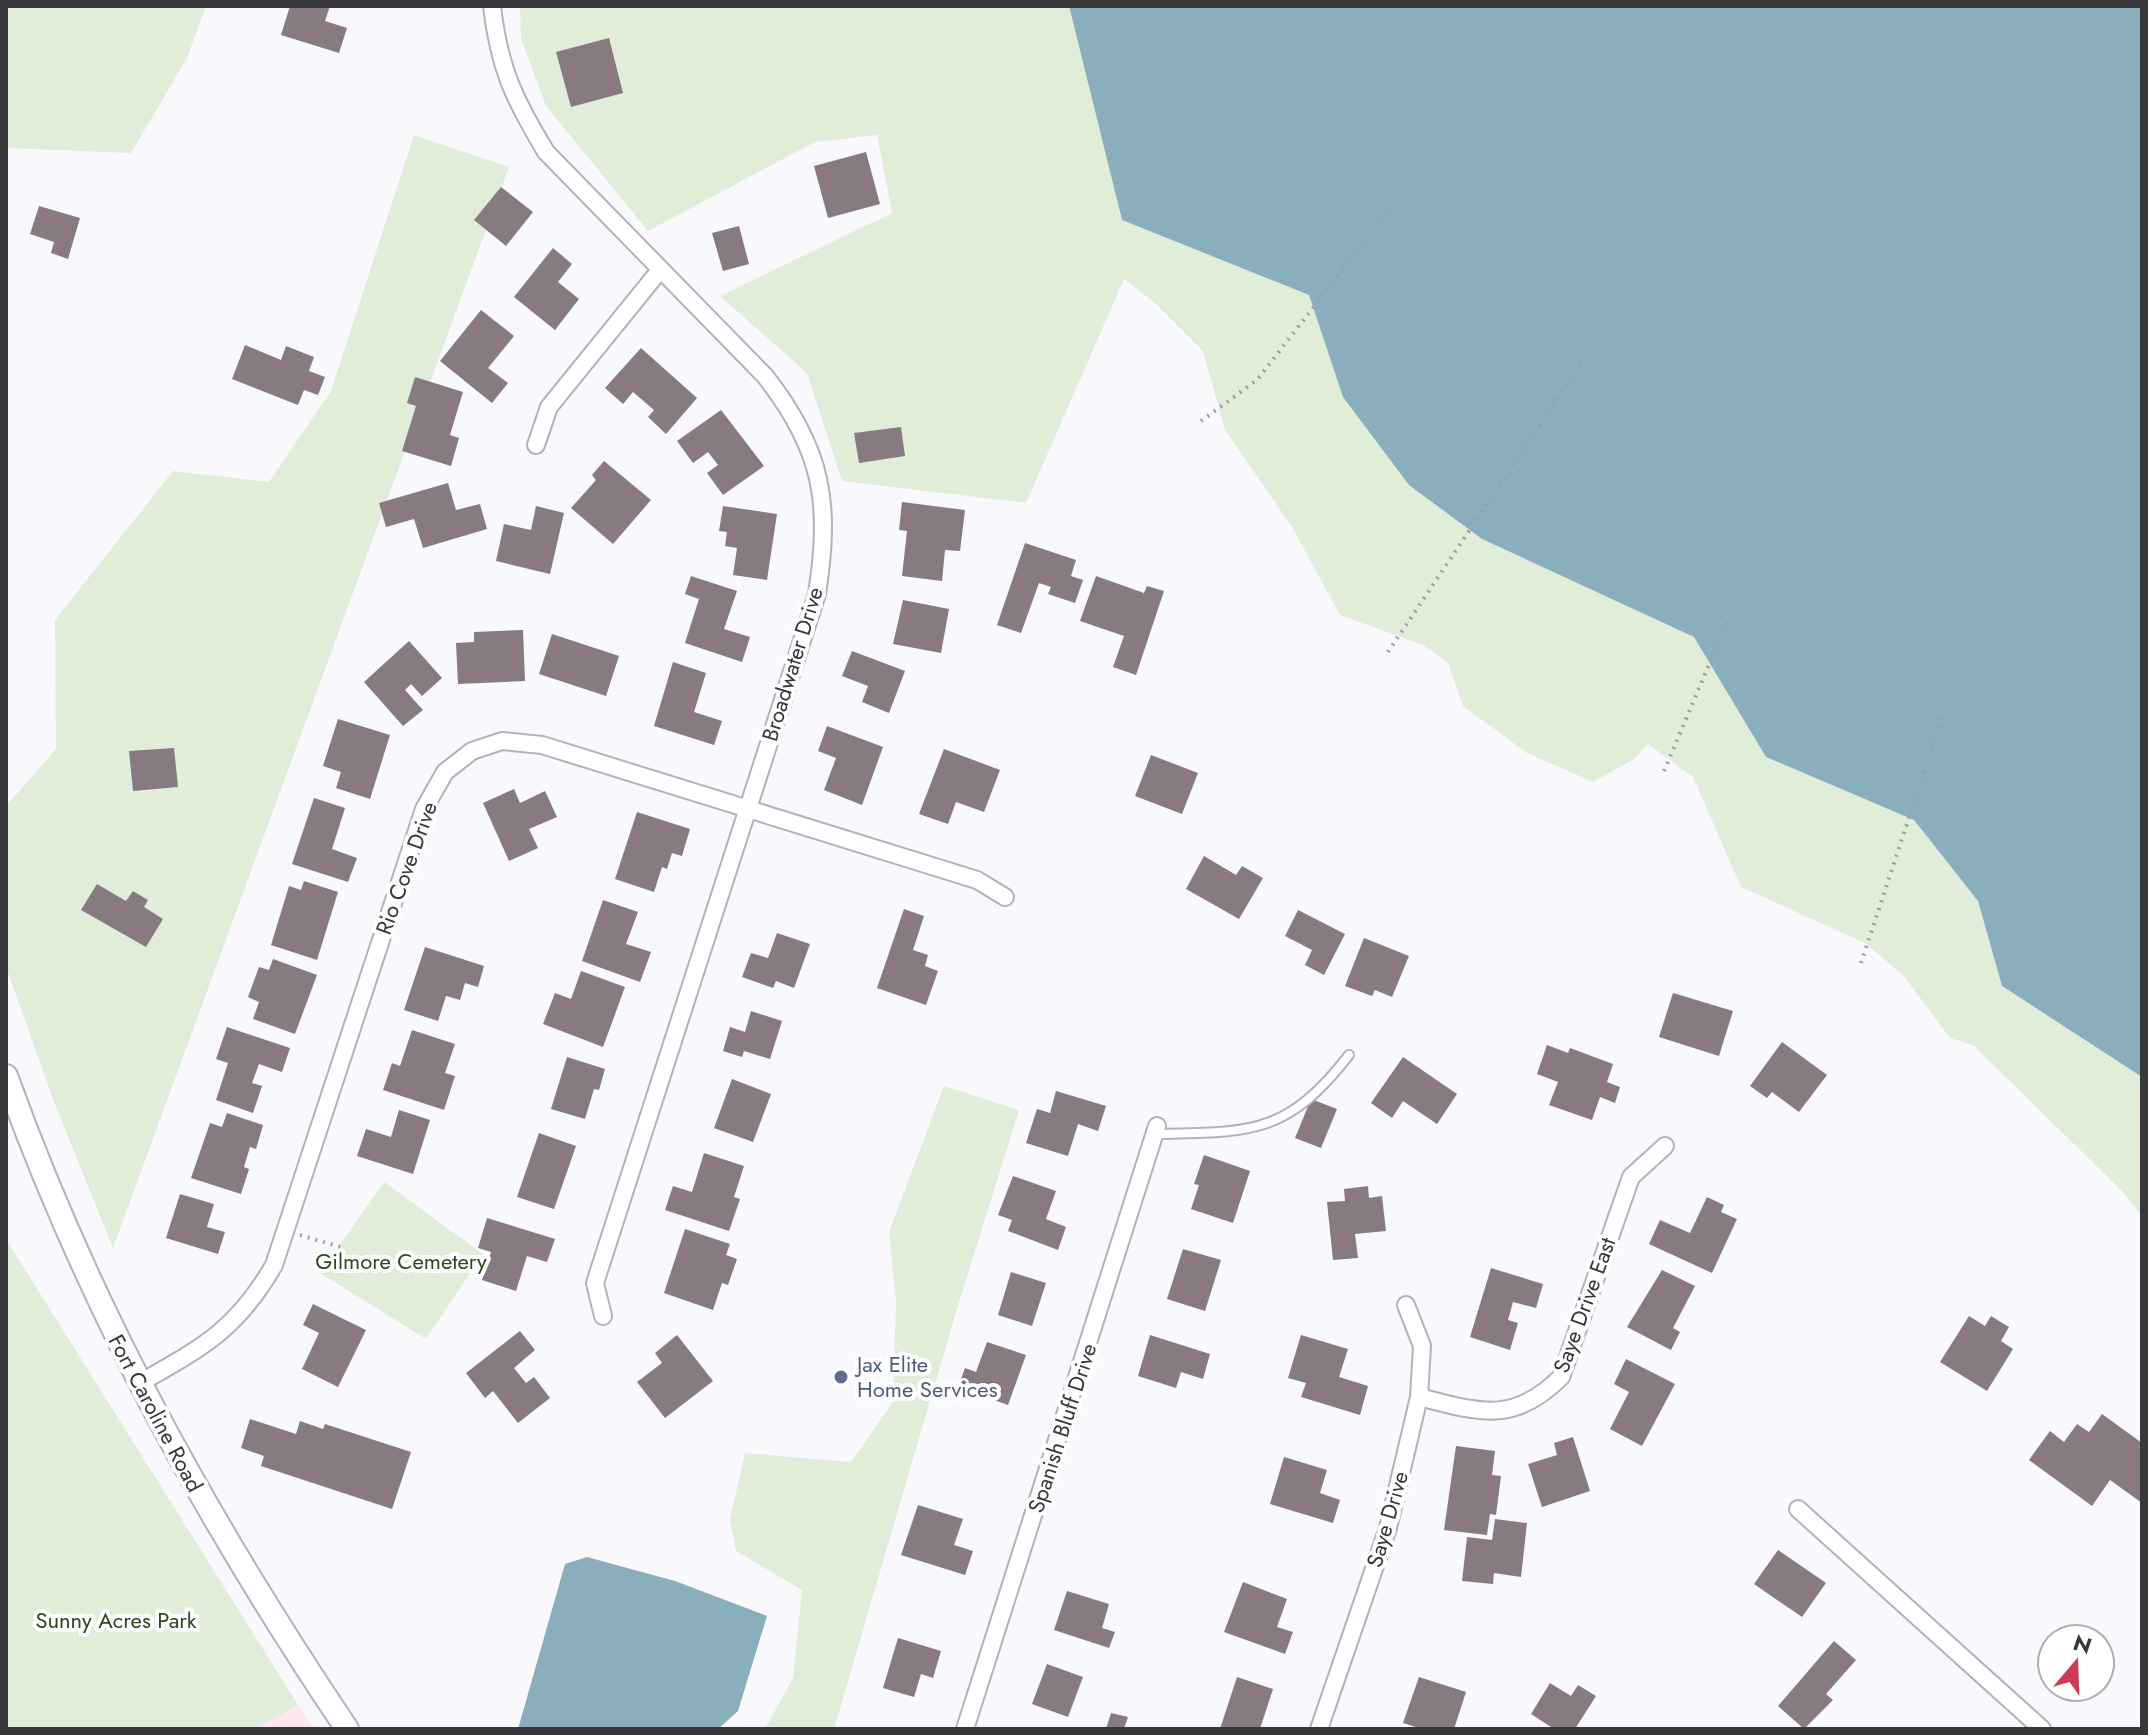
<svg xmlns="http://www.w3.org/2000/svg" width="2148" height="1735" viewBox="0 0 2148 1735" font-family="Jost,sans-serif">
<style>
.commercial{fill:#fee8ee}
.green{fill:#e0eed9}
.water{fill:#8baebd}
.building{fill:#877a81}
.lines{fill:none;stroke-linecap:round;stroke-linejoin:round}
.service-casing{stroke:#b4b1be;stroke-width:12}
.minor-casing{stroke:#b4b1be;stroke-width:20}
.tertiary-casing{stroke:#b4b1be;stroke-width:26}
.path{stroke:#9e9da2;stroke-width:4;stroke-dasharray:2 6;stroke-linecap:butt}
.service{stroke:#fff;stroke-width:8}
.minor{stroke:#fff;stroke-width:16}
.tertiary{stroke:#fff;stroke-width:22}
.service-dot{fill:#5c6f8a;stroke:#fff;stroke-width:3}
.labels{text-anchor:middle;dominant-baseline:central;stroke-width:8;stroke-linejoin:round;paint-order:stroke}
.street-label{font-size:22px;fill:#38373c;stroke:#fff}
.park-label{font-size:22px;fill:#2c471d;stroke:#fff}
.service-label{font-size:22px;fill:#4e5e75;stroke:#fff;text-anchor:start}
</style>
<rect width="100%" height="100%" fill="#f9f8fd"/>
<path class="commercial" d="M298 1705 315 1729H255L275 1716Z"/>
<path class="green" d="M6 6H206L187 58 131 153 6 148Z
M520 6H1069L1122 220 1309 295 1343 397 1482 539 1694 637 1766 757 1914 820 1978 901 2002 986 2142 1077V1216L2123 1192 1973 1045 1950 1038 1904 976 1865 943 1741 887 1693 777 1648 744 1634 759 1593 782 1527 753 1463 706 1448 663 1423 645 1340 615 1292 527 1225 430 1203 351 1154 302 1124 279 1026 503 842 481 807 373 720 296 892 213 877 135 815 142 648 231 546 106 521 39Z
M414 135 509 167 113 1248 54 1102 6 967V806L56 749 55 620 173 471 269 482 331 391Z
M944 1086 1019 1110 957 1309 834 1729H765L793 1678 802 1590 736 1551 730 1520 745 1453 851 1462 893 1402 896 1301 889 1232Z
M384 1182 483 1254 426 1339 320 1273Z
M6 1239 298 1705 255 1729H6Z"/>
<path class="water" d="M1069 6H2142V1077L2002 986 1978 901 1914 820 1766 757 1694 637 1482 539 1409 485 1343 397 1309 295 1122 220Z
M587 1557 675 1581 767 1616 738 1711 718 1729H518L565 1564Z"/>
<path class="building" d="M290 6H330L325 21 347 28 339 53 281 35Z
M609 38 623 93 571 107 556 52Z
M866 152 880 204 828 218 814 166Z
M501 187 533 212 506 246 474 220Z
M39 206 80 218 68 259 51 253 54 242 30 234Z
M739 226 749 264 723 271 712 233Z
M553 248 572 264 558 282 579 299 555 330 514 297Z
M481 310 514 336 488 368 508 383 492 403 440 361Z
M245 345 281 360 286 346 314 357 309 371 325 377 318 395 304 390 298 405 232 379Z
M641 348 697 398 666 434 648 417 654 410 633 392 623 404 605 388Z
M415 377 463 392 450 435 459 438 451 466 402 451 416 406 407 403Z
M721 410 764 466 723 495 707 473 718 465 708 452 693 463 677 441Z
M901 427 905 456 859 463 854 433Z
M604 461 651 500 613 544 571 508 596 480 592 475Z
M448 483 456 510 480 504 487 529 423 548 414 519 386 527 379 503Z
M902 502 965 510 960 551 945 550 942 581 902 576 907 531 899 530Z
M536 506 564 513 550 574 496 561 504 524 531 530Z
M723 506 777 514 767 580 733 575 737 548 725 546 727 532 719 531Z
M1025 543 1076 560 1071 576 1083 580 1075 603 1048 594 1051 587 1039 583 1021 633 997 625Z
M691 576 737 591 724 629 750 637 742 662 685 643 699 599 685 594Z
M1096 576 1144 593 1147 586 1164 591 1136 675 1113 667 1124 636 1080 621Z
M903 600 949 609 941 653 893 644Z
M523 630 525 681 458 684 456 643 474 642V632Z
M552 634 619 656 606 696 539 674Z
M409 641 442 678 422 696 411 684 405 690 423 710 403 726 364 682Z
M852 651 905 671 889 713 862 702 868 686 842 676Z
M673 662 706 673 694 712 722 721 714 745 654 726Z
M338 719 390 735 370 799 336 788 341 772 323 766Z
M827 726 883 747 862 805 824 790 836 758 818 751Z
M174 748 178 787 133 791 129 751Z
M944 749 1000 770 984 812 956 802 948 824 919 814Z
M1151 755 1198 773 1182 814 1135 796Z
M514 789 520 803 545 791 557 817 529 829 538 848 509 861 483 803Z
M314 798 345 808 332 849 357 858 348 882 292 864Z
M637 812 690 829 682 856 672 853 667 869 662 867 654 892 615 879Z
M1204 856 1236 875 1242 866 1263 878 1239 919 1186 889Z
M304 881 338 892 317 960 271 945 289 886 301 890Z
M97 884 126 901 133 891 148 900 144 907 163 919 146 947 81 910Z
M603 900 638 912 626 944 651 952 640 982 582 961Z
M904 909 924 916 913 950 928 955 925 966 938 971 926 1005 877 988Z
M1298 910 1345 934 1324 975 1305 965 1312 950 1285 936Z
M777 933 810 944 794 988 776 981 773 988 742 977 751 953 768 958Z
M1364 938 1409 956 1392 997 1375 990 1372 996 1345 986Z
M425 947 484 966 478 987 465 983 460 1000 446 996 438 1021 404 1010Z
M273 959 317 975 295 1034 253 1019 259 1002 248 997 259 967 269 970Z
M581 971 625 987 603 1047 543 1024 555 993 571 999Z
M1673 993 1733 1011 1719 1056 1659 1037Z
M751 1011 782 1021 770 1059 744 1051 742 1057 723 1051 730 1027 745 1032Z
M227 1027 290 1048 282 1072 259 1064 252 1083 262 1086 253 1113 216 1100 228 1063 216 1059Z
M412 1030 455 1044 445 1073 455 1076 444 1110 383 1090 392 1063 400 1066Z
M1782 1042 1827 1075 1799 1112 1772 1092 1767 1098 1750 1086Z
M1547 1045 1568 1053 1570 1048 1613 1064 1607 1082 1620 1087 1615 1103 1600 1097 1592 1120 1549 1105 1558 1082 1537 1074Z
M567 1057 605 1069 599 1090 594 1089 585 1119 551 1109Z
M1403 1057 1457 1094 1437 1124 1403 1101 1392 1118 1371 1103Z
M732 1079 771 1094 753 1142 714 1128Z
M1056 1091 1106 1106 1098 1131 1078 1124 1068 1156 1026 1143 1037 1109 1050 1113Z
M1311 1099 1337 1109 1321 1148 1295 1138Z
M399 1110 430 1120 413 1174 357 1156 366 1129 391 1137Z
M227 1113 263 1125 256 1149 250 1147 244 1167 249 1169 241 1194 191 1178 210 1123 222 1127Z
M539 1133 576 1146 554 1209 517 1197Z
M704 1153 744 1166 734 1197 740 1199 729 1231 665 1210 673 1186 692 1192Z
M1204 1155 1250 1171 1233 1223 1191 1209 1199 1185 1194 1184Z
M1013 1176 1056 1191 1046 1219 1066 1227 1058 1250 1008 1231 1012 1220 998 1215Z
M1368 1186 1369 1198 1382 1196 1386 1231 1355 1234 1358 1258 1333 1260 1327 1202 1345 1201 1344 1189Z
M180 1194 214 1204 207 1227 225 1232 218 1254 166 1238Z
M1707 1197 1724 1205 1721 1212 1737 1219 1712 1273 1649 1244 1660 1220 1690 1233Z
M487 1218 555 1239 547 1262 527 1256 516 1291 482 1280 491 1252 478 1248Z
M685 1229 730 1244 726 1255 737 1259 728 1285 722 1283 713 1310 664 1293Z
M1183 1249 1221 1260 1205 1311 1167 1299Z
M1491 1268 1543 1284 1536 1308 1513 1302 1508 1320 1518 1323 1510 1350 1470 1337Z
M1662 1270 1695 1286 1673 1328 1680 1332 1671 1350 1627 1327Z
M1011 1272 1046 1283 1032 1326 998 1315Z
M313 1304 366 1330 338 1387 302 1369 319 1333 303 1325Z
M1969 1316 1985 1326 1991 1316 2009 1327 2001 1341 2013 1349 1987 1391 1940 1362Z
M520 1331 535 1350 514 1368 526 1383 534 1377 550 1398 518 1423 493 1391 485 1398 466 1373Z
M677 1335 713 1381 665 1418 637 1382 662 1363 655 1353Z
M1150 1335 1210 1354 1203 1379 1181 1372 1176 1388 1138 1376Z
M1301 1335 1348 1349 1339 1377 1368 1386 1360 1415 1301 1397 1306 1383 1288 1378Z
M987 1342 1026 1355 1008 1405 958 1387 965 1368 976 1372Z
M1626 1359 1675 1384 1642 1446 1610 1429 1629 1392 1614 1384Z
M2102 1414 2142 1443V1503L2110 1480 2092 1506 2029 1460 2050 1431 2064 1442 2077 1424 2089 1432Z
M250 1419 296 1434 300 1421 323 1429 325 1424 411 1452 392 1509 261 1466 264 1456 241 1448Z
M1573 1437 1590 1491 1542 1507 1528 1464 1557 1455 1554 1443Z
M1456 1446 1495 1451 1492 1475 1501 1476 1496 1515 1490 1514 1487 1535 1444 1530Z
M1284 1457 1327 1470 1320 1493 1340 1500 1333 1523 1270 1504Z
M918 1505 963 1519 954 1545 973 1551 965 1575 901 1555Z
M1495 1519 1527 1523 1521 1577 1494 1573 1493 1584 1462 1581 1467 1537 1492 1540Z
M1778 1550 1826 1583 1802 1617 1754 1584Z
M1243 1582 1287 1599 1277 1627 1293 1632 1285 1654 1224 1632Z
M1067 1591 1109 1604 1102 1628 1115 1632 1109 1648 1054 1630Z
M898 1638 941 1651 933 1678 921 1674 914 1697 883 1688Z
M1834 1641 1856 1660 1826 1694 1833 1700 1804 1729 1778 1706Z
M1047 1664 1083 1677 1068 1717 1032 1704Z
M1237 1677 1273 1689 1260 1729H1220Z
M1419 1677 1466 1692 1454 1729H1422L1403 1723Z
M1550 1683 1571 1696 1578 1685 1596 1696 1575 1729H1554L1531 1714Z
M1111 1713 1128 1717 1124 1729H1106Z"/>
<g class="lines">
<defs>
<path id="service" d="M1155 1134C1250 1132 1286 1136 1349 1055"/>
<path id="minor" d="M492 6C499 68 514 99 546 152L765 376C823 450 831 503 817 594L595 1283 603 1316
M536 445 549 407 660 270
M138 1384C201 1348 236 1331 274 1265L424 809 445 772 472 751 502 741 542 745 977 880 1005 897
M1419 1397C1479 1412 1513 1425 1561 1377L1631 1177 1665 1146
M1798 1509 2042 1729
M965 1729 1157 1126
M1319 1729 1388 1528 1419 1397 1422 1346 1406 1305"/>
<path id="tertiary" d="M6 1076C91 1312 208 1522 347 1729"/>
</defs>
<use href="#service" class="service-casing"/>
<use href="#minor" class="minor-casing"/>
<use href="#tertiary" class="tertiary-casing"/>
<path class="path" d="M1201 421 1257 380 1393 205
M1388 652 1587 355
M1664 771 1730 615
M1861 963 1945 709
M300 1235 344 1248"/>
<use href="#service" class="service"/>
<use href="#minor" class="minor"/>
<use href="#tertiary" class="tertiary"/>
</g>
<circle class="service-dot" cx="841" cy="1377" r="8"/>
<g class="labels">
<g class="street-label">
<text transform="translate(792 664) rotate(-73)">Broadwater Drive</text>
<text transform="translate(406 868) rotate(-70)">Rio Cove Drive</text>
<text transform="translate(1584 1305) rotate(-70)">Saye Drive East</text>
<text transform="translate(156 1413) rotate(62)">Fort Caroline Road</text>
<text transform="translate(1062 1428) rotate(-72)">Spanish Bluff Drive</text>
<text transform="translate(1387 1519) rotate(-74)">Saye Drive</text>
</g>
<g class="park-label">
<text x="401" y="1261">Gilmore Cemetery</text>
<text x="116" y="1620">Sunny Acres Park</text>
</g>
<g class="service-label">
<text x="857" y="1364">Jax Elite<tspan x="857" dy="25">Home Services</tspan></text>
</g>
</g>
<rect width="2148" height="1735" fill="none" stroke="#38373c" stroke-width="16"/>
<g transform="translate(2076 1663) rotate(19)"><circle r="38" fill="#ffffff" stroke="#afafb1" stroke-width="2"/>
<path d="M0-6L14 30L0 20L-14 30Z" fill="#cc3c55"/>
<text y="-12" font-size="22" font-weight="bold" text-anchor="middle" fill="#38373c">N</text>
</g>
</svg>
